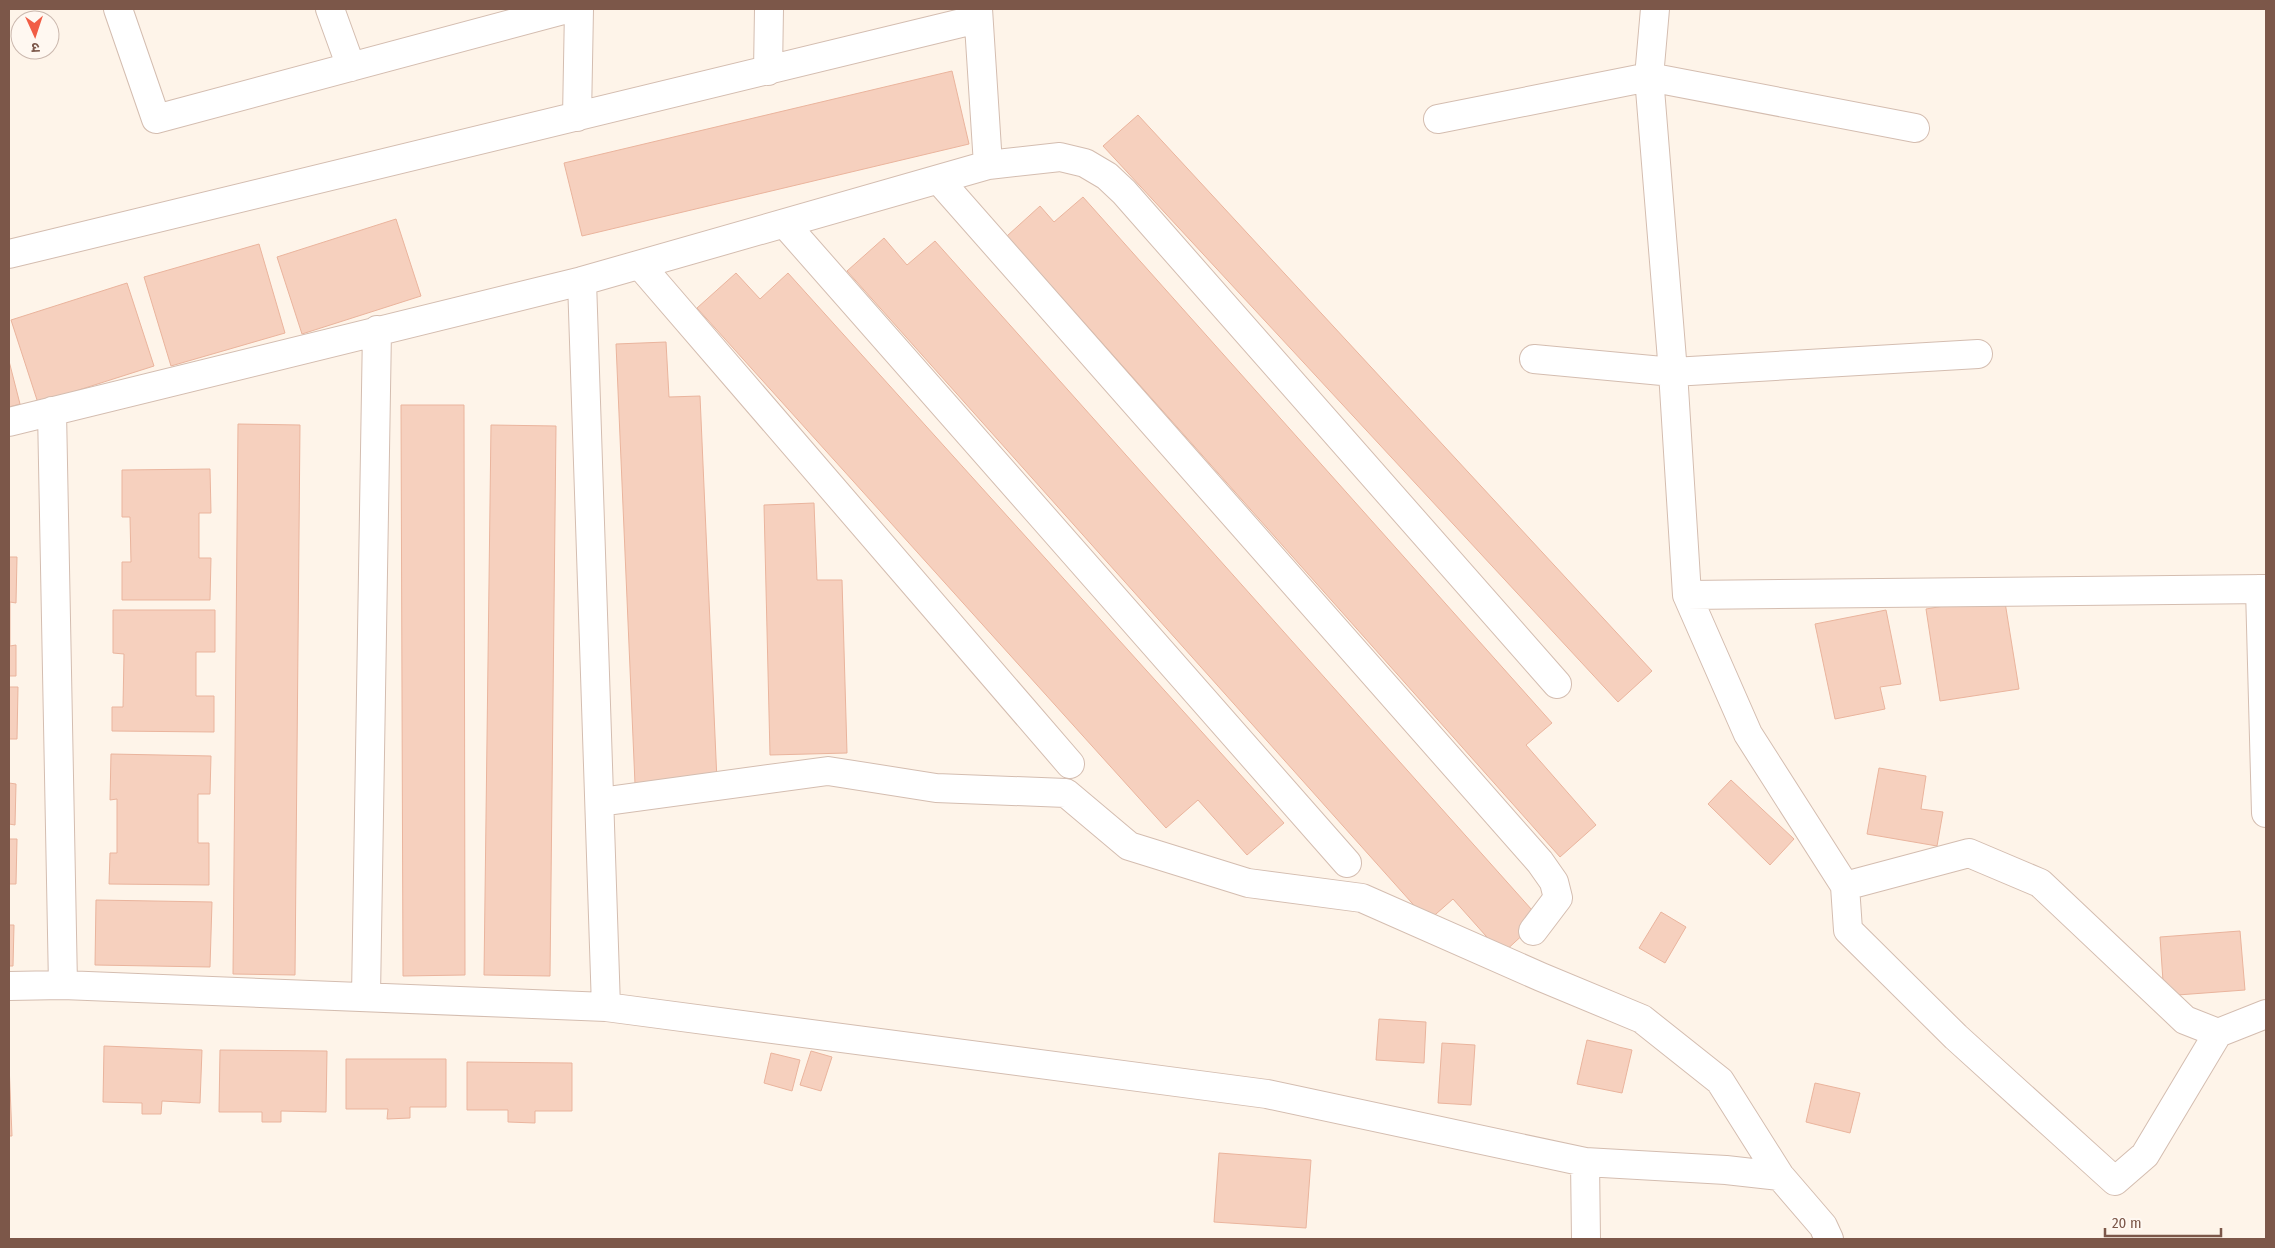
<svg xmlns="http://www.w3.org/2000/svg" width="2275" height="1248" viewBox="0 0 2275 1248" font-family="'Fira Sans Condensed','Noto Sans Devanagari',sans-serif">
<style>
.building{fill:#f6d0be;stroke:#eab49d}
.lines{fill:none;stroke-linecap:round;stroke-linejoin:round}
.minor-casing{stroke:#d4bdb0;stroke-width:30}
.minor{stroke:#fff;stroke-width:28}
</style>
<rect width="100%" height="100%" fill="#fef4e9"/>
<path class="building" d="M952 71 969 144 582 236 564 163Z
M1138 115 1652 671 1618 702 1103 146Z
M1083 197 1552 723 1526 745 1596 825 1560 857 1007 236 1040 206 1054 222Z
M396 219 421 296 302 334 277 257Z
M884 238 907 265 935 241 1540 919 1502 954 1453 899 1428 921 847 271Z
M259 244 285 333 171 366 144 277Z
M736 273 760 299 788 273 1284 823 1247 855 1198 800 1166 828 697 308Z
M127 283 154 366 38 403 11 320Z
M666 342 669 397 700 396 717 781 635 784 616 344Z
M9 361 20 404 9 407Z
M401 405H464L465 975 403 976Z
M238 424 300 425 295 975 233 974Z
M491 425 556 426 550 976 484 975Z
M210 469 211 513H199V558H211L210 600H122V562H131L130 517H122V470Z
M814 503 817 580H842L847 753 770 755 764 505Z
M9 557H17L16 603 10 602V646L16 645V676H9Z
M2004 596 2019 689 1940 701 1926 609Z
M113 610H215V652H196V696H214V732L112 731V707H123L124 654 113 653Z
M1886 610 1901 684 1880 687 1885 709 1835 719 1815 624Z
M9 687H18L17 739H9Z
M111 754 211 756 210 794H198V843H209V885L109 884 110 853H117V799L110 800Z
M1879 768 1926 776 1921 809 1943 812 1937 846 1867 834Z
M1731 780 1794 839 1770 865 1708 804Z
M9 783 16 784 15 825 9 824Z
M9 839H17L16 884H9Z
M96 900 212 902 210 967 95 965Z
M1661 912 1686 927 1665 963 1639 948Z
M9 925H14L13 966H9Z
M2240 931 2245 990 2164 996 2160 937Z
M1379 1019 1426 1022 1424 1063 1376 1060Z
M1587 1040 1632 1050 1622 1093 1577 1084Z
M1442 1043 1475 1045 1471 1105 1438 1103Z
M104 1046 202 1050 200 1103 162 1101 161 1114H142V1103L103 1102Z
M220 1050 327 1051 326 1112 281 1111V1122H262V1112H219Z
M811 1051 832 1057 821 1091 800 1085Z
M771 1053 800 1060 792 1091 764 1083Z
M346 1059H446V1107H410V1118L387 1119 388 1109H346Z
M467 1062 572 1063V1111H535V1123L508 1122V1110H467Z
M9 1064 12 1136H9Z
M1815 1083 1860 1093 1850 1133 1806 1122Z
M1219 1153 1311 1160 1306 1228 1214 1222Z"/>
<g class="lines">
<defs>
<path id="minor" d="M118 9 156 119 567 9
M330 9 351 67
M978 9 988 165
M1655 9 1649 77 1673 372 1687 595 1748 734 1845 886 1848 930 1956 1037 2115 1181 2145 1155 2218 1033 2266 1014
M768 71 769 9
M577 117 579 9
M1438 119 1649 77 1915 128
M939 180 1540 862 1554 882 1558 898 1533 931
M785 224 1347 863
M9 254 978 19
M640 265 1070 764
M582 281 606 1007
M1534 359 1673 372 1978 354
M52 411 63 985
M9 422 582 281 988 165 1060 157 1085 163 1107 176 1124 192 1557 684
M2260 589 2266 813
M1687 595 2266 589
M600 802 828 771 936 788 1066 793 1129 846 1248 883 1362 898 1541 977 1642 1019 1720 1081 1780 1176
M1845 886 1969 853 2040 883 2185 1020 2218 1033
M9 986 63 985 606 1007 1267 1094 1585 1162 1726 1170 1780 1176 1823 1226 1829 1239
M366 996 377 330
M1585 1162 1586 1239"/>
</defs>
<use href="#minor" class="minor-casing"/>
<use href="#minor" class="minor"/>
</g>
<rect width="2275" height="1248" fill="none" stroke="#7c5749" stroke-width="20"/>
<g transform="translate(35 35) rotate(177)"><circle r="24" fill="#fff8f1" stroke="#cbb8ae"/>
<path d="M0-4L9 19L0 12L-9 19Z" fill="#f15d45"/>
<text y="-8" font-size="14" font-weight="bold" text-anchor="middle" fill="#7c5749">उ</text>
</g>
<path d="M2105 1228v8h116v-8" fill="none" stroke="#7c5749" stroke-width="2.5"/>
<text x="2112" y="1228" font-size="15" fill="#7c5749" stroke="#fff8f1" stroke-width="4" paint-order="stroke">20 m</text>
</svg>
